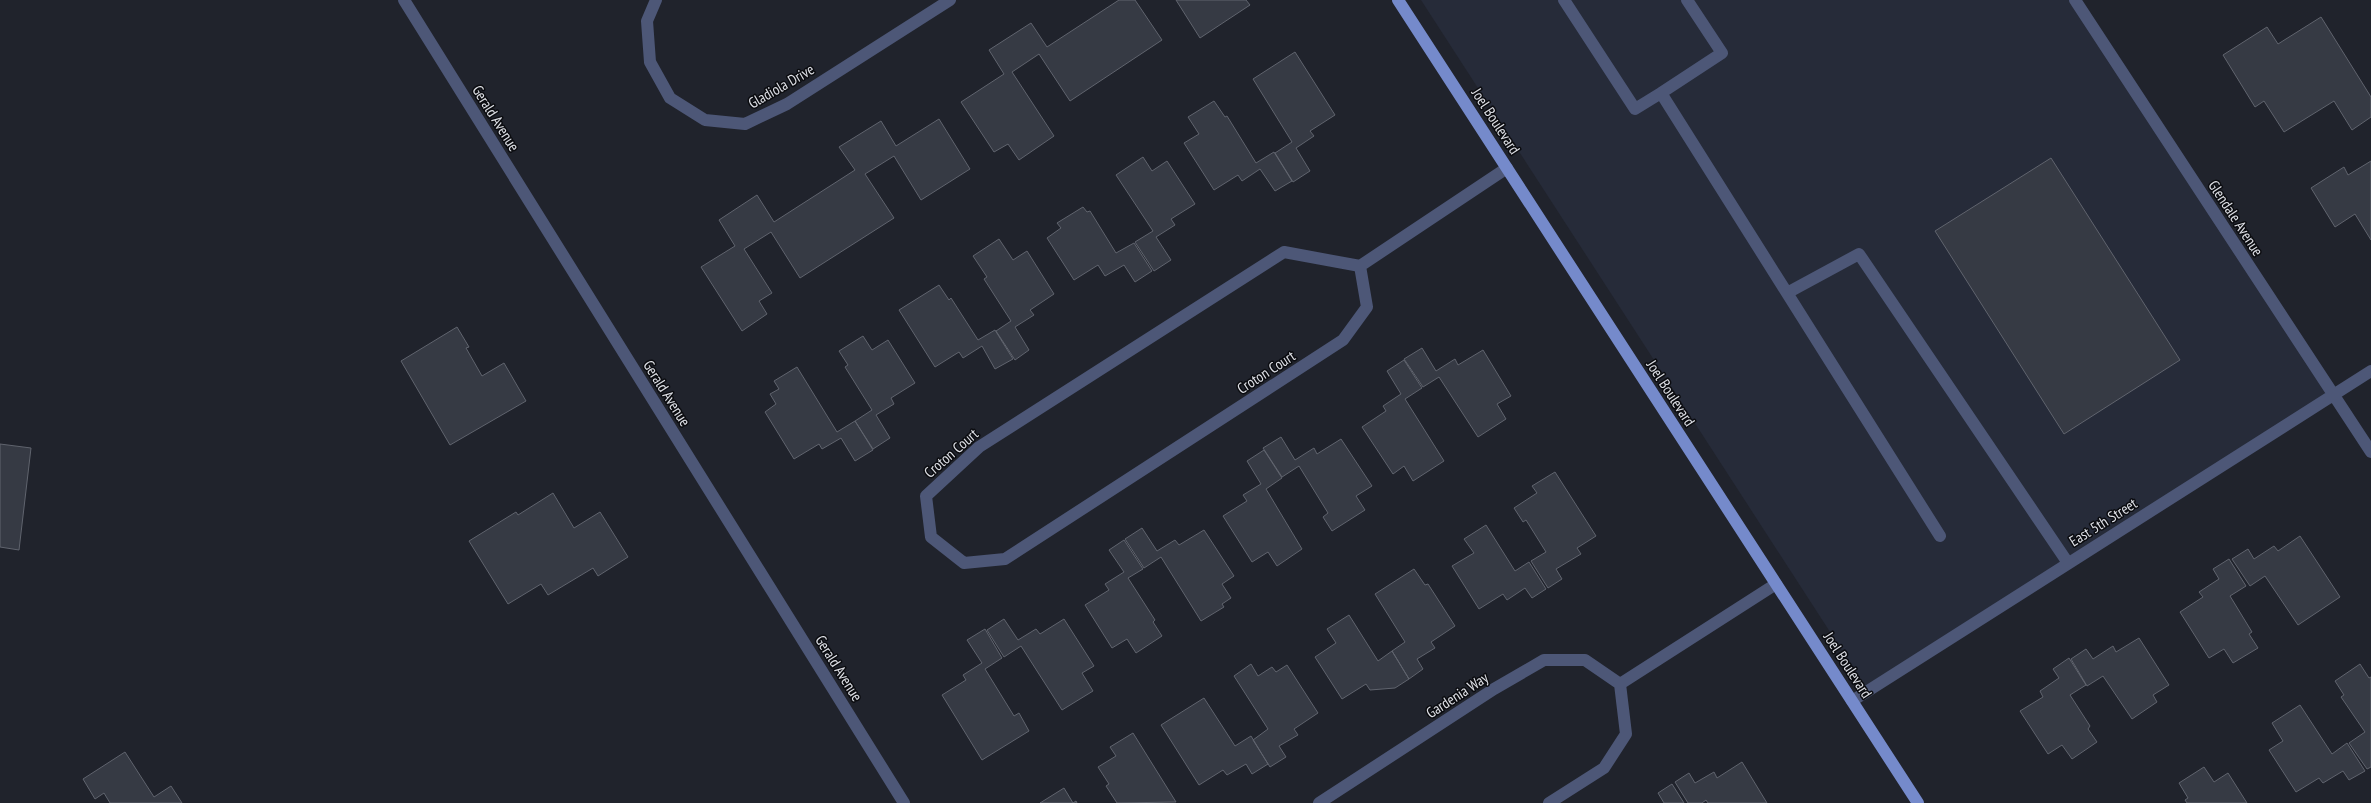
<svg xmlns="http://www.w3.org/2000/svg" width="2371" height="803" viewBox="0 0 2371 803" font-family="'PT Sans Narrow',sans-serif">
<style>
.built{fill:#262b39}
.building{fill:#363a44;stroke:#60646e}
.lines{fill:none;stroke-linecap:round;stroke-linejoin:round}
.minor{stroke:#4d5777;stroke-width:12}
.major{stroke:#758acb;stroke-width:12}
.labels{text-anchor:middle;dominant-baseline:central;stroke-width:3;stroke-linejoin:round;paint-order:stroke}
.street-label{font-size:15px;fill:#dfe1e7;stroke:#0b0c10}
</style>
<rect width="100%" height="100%" fill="#20232c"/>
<path class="built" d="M1421 0H2081L2329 393 1865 686Z"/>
<path class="building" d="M1119 0H1135L1162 40 1070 101 1039 54 1012 72 1054 136 1019 160 1008 144 994 152 961 102 1004 74 989 50 1031 23 1047 47Z
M1176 0H1246L1250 5 1200 38Z
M2321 17 2371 97V117L2352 130 2334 101 2284 132 2264 101 2255 107 2223 55 2267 27 2278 44Z
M1295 52 1335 115 1310 131 1314 136 1296 148 1310 171 1293 182 1275 153 1292 142 1253 79Z
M1214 101 1225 117 1227 116 1256 163 1274 152 1292 181 1275 191 1260 169 1242 181 1238 175 1214 190 1184 143 1199 134 1188 117Z
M939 119 970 169 921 200 894 156 865 174 894 218 800 278 771 232 744 249 772 293 759 301 767 314 742 331 701 267 735 246 719 220 757 195 774 222 855 170 839 147 881 121 896 146Z
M1143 157 1152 171 1167 161 1195 204 1171 219 1175 225 1156 237 1171 260 1154 271 1135 242 1153 231 1116 175Z
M2051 158 2180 360 2064 434 1935 231Z
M2371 161V240L2355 214 2335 227 2311 188 2344 167 2348 175Z
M1083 207 1087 212 1090 211 1116 253 1134 243 1152 271 1135 282 1124 265 1105 276 1098 265 1074 280 1047 238 1061 228 1057 223Z
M999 239 1013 260 1027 251 1054 294 1030 310 1034 315 1015 327 1029 350 1015 360 996 331 1011 321 984 279 987 277 973 256Z
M939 285 949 300 951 298 978 340 995 330 1013 359 995 369 982 346 963 358 959 352 935 367 899 310Z
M457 327 469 347 466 348 482 376 504 363 526 401 450 445 401 361Z
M863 336 872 350 888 340 915 383 891 398 894 404 876 415 890 438 873 449 855 421 872 410 845 367 848 365 839 351Z
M1422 348 1436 371 1455 359 1458 365 1483 350 1511 396 1497 404 1506 419 1478 437 1439 377 1423 387 1404 359Z
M1404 360 1422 388 1405 399 1444 461 1413 481 1404 466 1393 474 1362 427 1386 411 1383 406 1401 394 1387 371Z
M797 367 837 432 855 421 873 450 855 461 841 438 822 449 819 444 794 459 765 412 776 404 770 394 779 389 774 381Z
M1281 437 1295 460 1314 448 1317 454 1341 439 1372 486 1356 496 1365 510 1332 531 1323 517 1328 513 1299 466 1282 477 1263 448Z
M0 444 31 448 19 550 0 547Z
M1264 450 1282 478 1266 489 1302 549 1277 566 1268 552 1252 562 1223 516 1247 501 1243 495 1261 484 1247 461Z
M1555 472 1596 536 1577 548 1581 554 1556 569 1562 579 1548 588 1531 561 1546 552 1526 520 1523 522 1514 508 1537 493 1532 486Z
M553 493 574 528 600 512 628 557 598 576 593 568 548 595 541 584 508 604 469 541 516 512 518 515Z
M1486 525 1515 571 1529 562 1546 589 1532 598 1525 588 1507 600 1503 594 1479 609 1452 566 1474 553 1464 539Z
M1142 528 1157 551 1175 540 1179 545 1204 530 1234 576 1222 584 1231 598 1222 604 1224 607 1201 621 1161 557 1144 568 1125 539Z
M2300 536 2340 597 2298 625 2265 576 2250 586 2232 559 2248 549 2254 559 2274 546 2278 551Z
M1124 540 1143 569 1128 578 1155 620 1153 622 1162 636 1136 653 1127 639 1112 648 1085 605 1109 590 1105 584 1124 572 1109 550Z
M2229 559 2246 586 2230 596 2252 632 2249 634 2258 648 2233 663 2224 649 2209 658 2180 612 2203 597 2199 592 2219 579 2213 569Z
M1414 569 1425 585 1428 584 1455 626 1431 642 1435 648 1417 659 1423 669 1409 679 1392 651 1405 642 1375 594Z
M1349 615 1378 661 1392 651 1409 679 1395 688 1370 690 1366 684 1342 699 1315 657 1336 643 1327 629Z
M1004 619 1018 640 1036 629 1040 634 1064 619 1094 666 1082 673 1093 691 1062 710 1021 646 1004 657 987 630Z
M985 629 1002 658 985 669 1014 716 1019 713 1029 731 982 760 942 695 966 680 963 675 982 663 967 640Z
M2139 638 2169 685 2153 695 2157 702 2132 719 2103 676 2087 686 2071 659 2086 649 2093 659 2113 646 2116 652Z
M2069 658 2086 685 2070 695 2090 726 2088 729 2097 742 2072 759 2062 745 2048 754 2020 711 2043 697 2040 691 2059 678 2053 669Z
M1251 664 1258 676 1272 667 1276 672 1287 665 1318 713 1294 729 1298 735 1279 746 1286 757 1270 767 1253 740 1268 729 1234 676Z
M2360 664 2369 678 2371 677V767L2367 769 2349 743 2365 732 2341 697 2344 695 2335 681Z
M1204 698 1235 746 1251 736 1268 764 1252 774 1246 764 1227 775 1223 770 1199 785 1161 725Z
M2300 705 2332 754 2347 743 2365 771 2349 780 2343 771 2323 783 2319 778 2296 792 2269 750 2283 741 2272 723Z
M1133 733 1176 802 1117 803 1106 786 1109 784 1098 767 1116 756 1110 747Z
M125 752 154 797 171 786 182 803H110L104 793 95 799 83 779Z
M1742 762 1767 803H1708L1706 800 1702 803H1688L1675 782 1689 773 1695 783 1714 772 1717 778Z
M2204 767 2214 782 2228 773 2247 803H2187L2185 800 2188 798 2179 783Z
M1672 784 1684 803H1664L1658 793Z
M1064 788 1073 803 1076 801 1077 803H1040Z"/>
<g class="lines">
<path class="minor" d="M404 0 904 803
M656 0 647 21 650 62 670 98 705 120 745 124 787 104 950 0
M1564 0 1635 109 1661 93 1787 293
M2075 0 2371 452
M1661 93 1722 53 1687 0
M1284 252 1360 266 1367 307 1343 340 1005 559 964 563 931 537 926 496 979 447Z
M1360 266 1507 168
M1940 536 1787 293 1859 254 2068 563
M1620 684 1776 584
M1852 701 2371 371
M1319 803 1494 689 1544 660H1585L1620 684 1626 734 1604 768 1549 803"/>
<path class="major" d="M1398 0 1918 803"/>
</g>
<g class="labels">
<g class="street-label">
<text transform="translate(781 86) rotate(-30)">Gladiola Drive</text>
<text transform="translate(496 118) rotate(58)">Gerald Avenue</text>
<text transform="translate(1496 121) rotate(57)">Joel Boulevard</text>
<text transform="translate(2236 218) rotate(57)">Glendale Avenue</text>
<text transform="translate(1266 372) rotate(-33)">Croton Court</text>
<text transform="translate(667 393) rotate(58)">Gerald Avenue</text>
<text transform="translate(1671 393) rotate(57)">Joel Boulevard</text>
<text transform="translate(951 453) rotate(-41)">Croton Court</text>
<text transform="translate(2103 522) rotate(-32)">East 5th Street</text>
<text transform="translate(1848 665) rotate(57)">Joel Boulevard</text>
<text transform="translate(839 668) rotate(58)">Gerald Avenue</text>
<text transform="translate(1457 695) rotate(-33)">Gardenia Way</text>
</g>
</g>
</svg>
